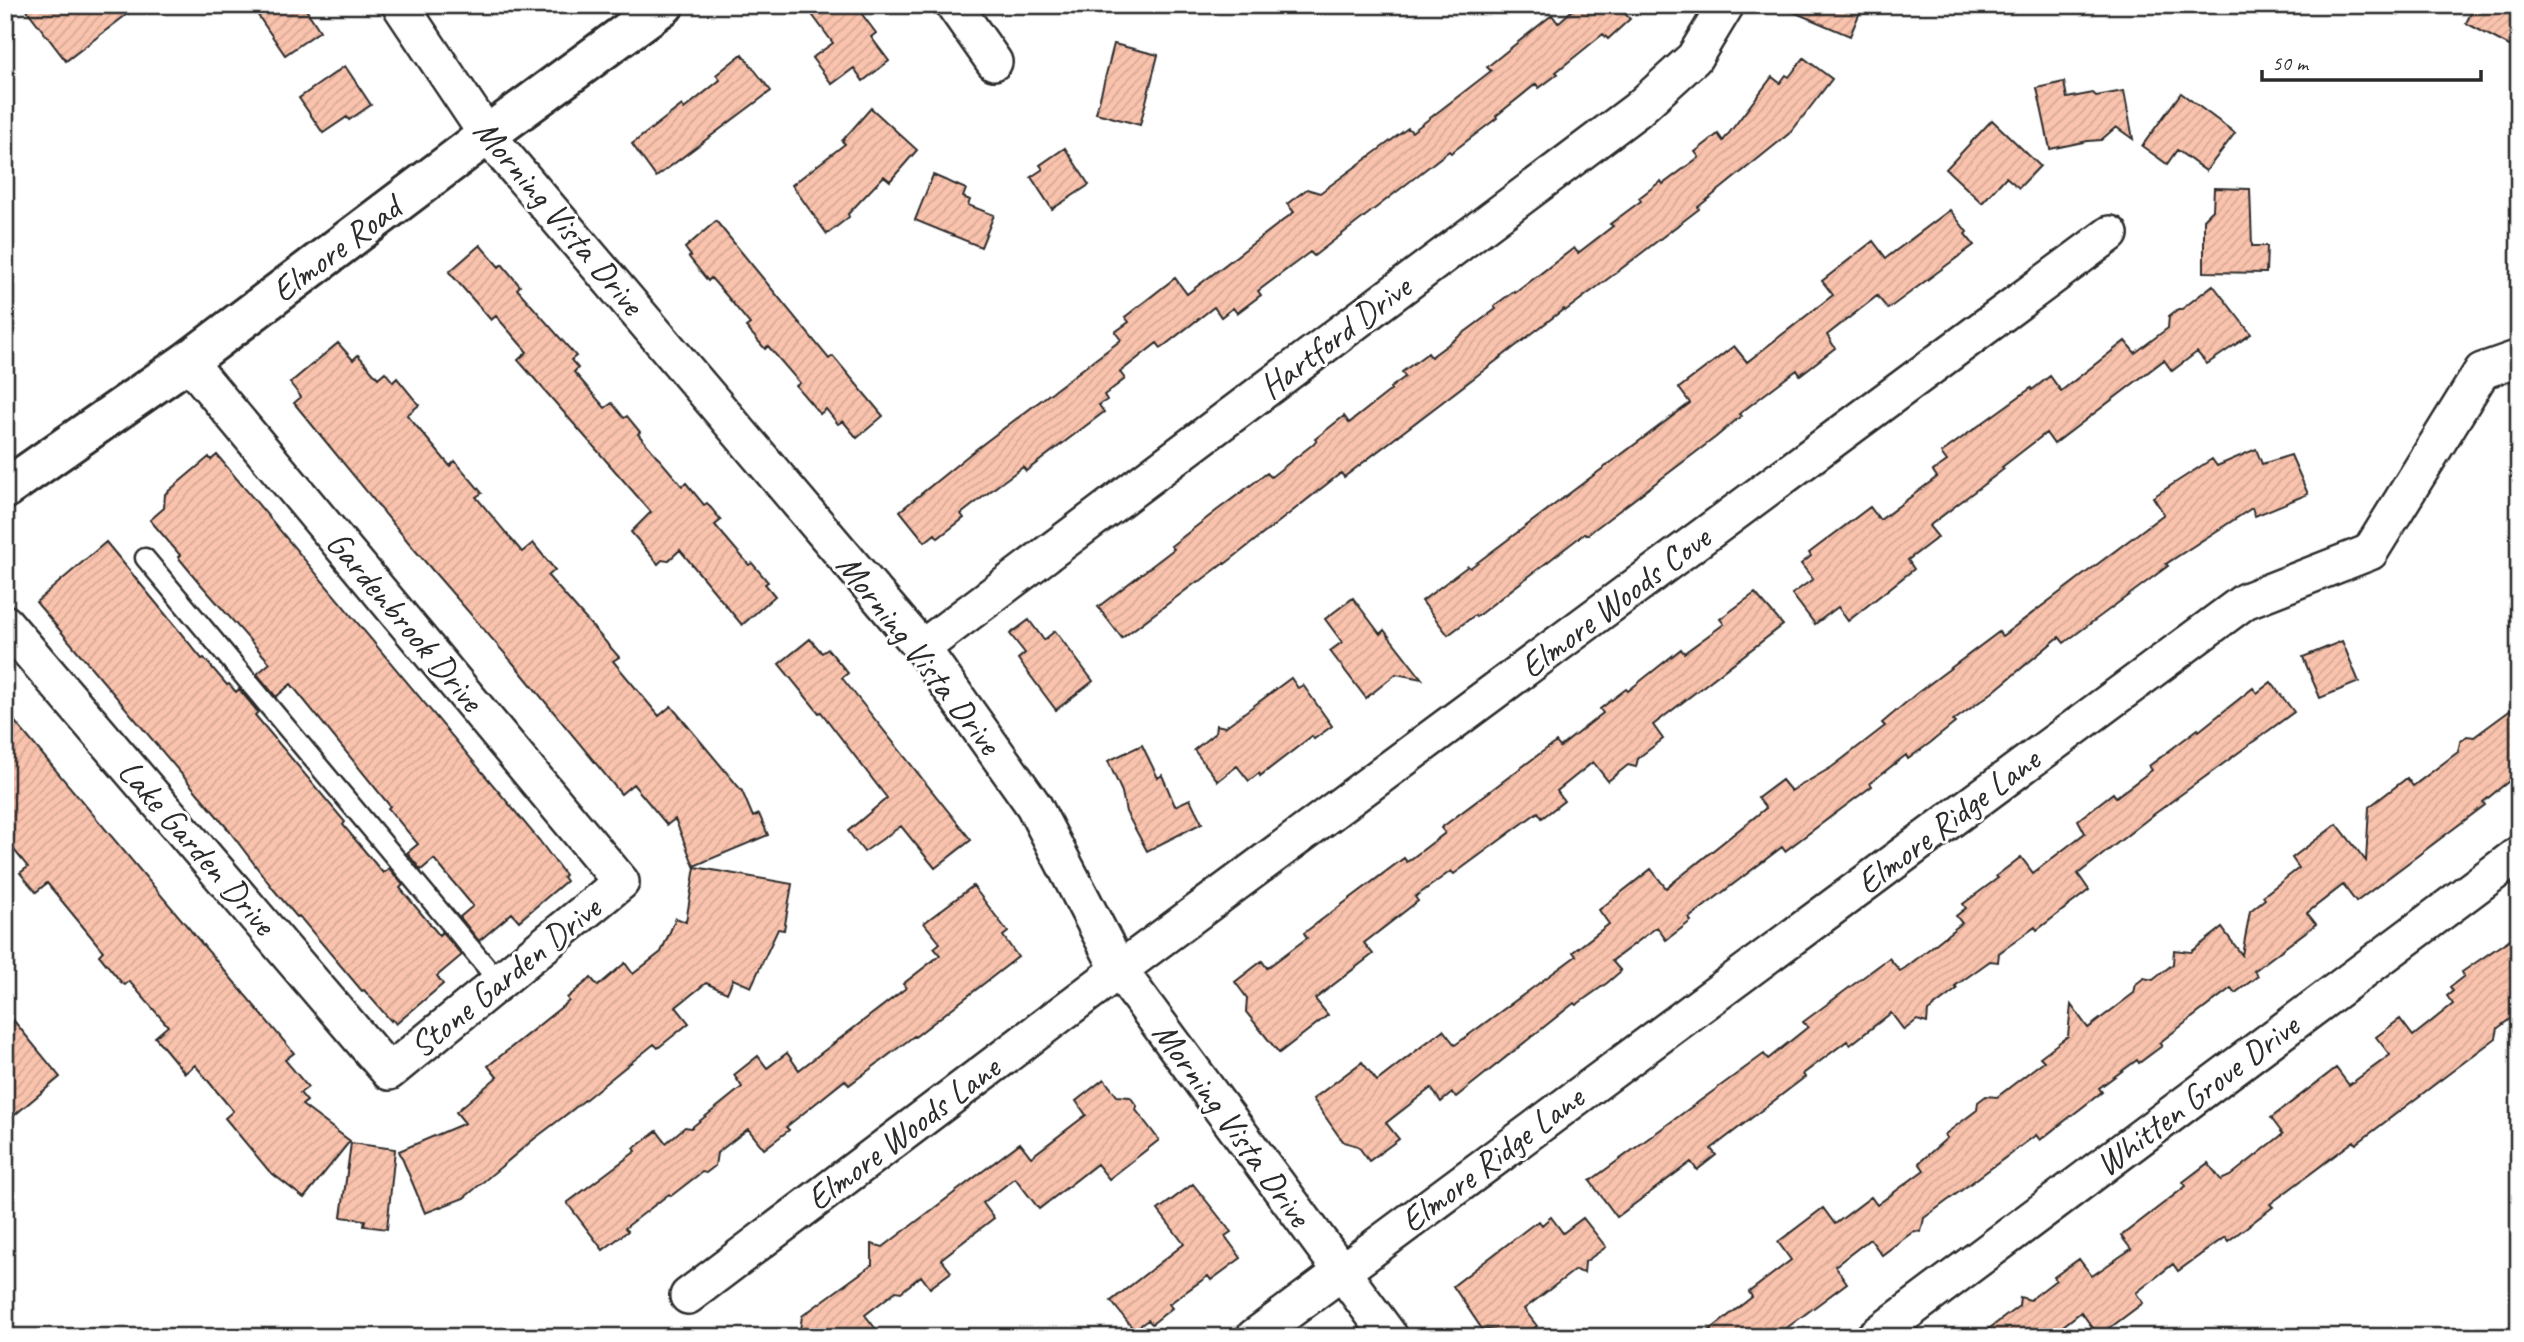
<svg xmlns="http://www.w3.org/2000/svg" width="2524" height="1342" viewBox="0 0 2524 1342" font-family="Caveat,sans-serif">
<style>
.building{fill:url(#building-hatch);stroke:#2b2b2b;stroke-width:2}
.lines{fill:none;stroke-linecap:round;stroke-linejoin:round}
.service-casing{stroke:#2b2b2b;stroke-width:23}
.minor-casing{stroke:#2b2b2b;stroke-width:40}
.tertiary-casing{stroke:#2b2b2b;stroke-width:44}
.service{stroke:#fff;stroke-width:18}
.minor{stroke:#fff;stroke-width:35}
.tertiary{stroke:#fff;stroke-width:38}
.labels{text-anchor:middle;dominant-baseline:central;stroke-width:6;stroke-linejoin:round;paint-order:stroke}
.street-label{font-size:35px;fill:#2b2b2b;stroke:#fff}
</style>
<defs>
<pattern id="building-hatch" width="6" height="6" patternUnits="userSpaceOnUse" patternTransform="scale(1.75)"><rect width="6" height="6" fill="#fac3ad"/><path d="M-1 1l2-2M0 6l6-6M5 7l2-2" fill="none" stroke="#d6a895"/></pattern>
</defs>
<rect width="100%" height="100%" fill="#fff"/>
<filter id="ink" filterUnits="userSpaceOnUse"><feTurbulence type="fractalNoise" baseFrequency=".0143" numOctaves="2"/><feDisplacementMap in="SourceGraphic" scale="14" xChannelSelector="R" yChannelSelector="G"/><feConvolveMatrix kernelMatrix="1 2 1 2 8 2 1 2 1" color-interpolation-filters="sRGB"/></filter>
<g filter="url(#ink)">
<path class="building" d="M23 5H139L66 61Z
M251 5H303L320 31 285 55Z
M805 5H855L876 33 871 37 889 61 863 81 854 68 832 84 812 58 833 43Z
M1578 5H1617L1630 19 1608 39 1603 34 1556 72 1558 74 1539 88 1536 84 1496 116 1497 118 1451 153 1449 151 1314 256 1310 252 1258 291 1261 295 1237 313 1233 308 1221 317 1214 307 1161 348 1157 343 1120 372 1125 379 1104 395 1107 400 1099 405 1104 412 1026 471 1023 467 1001 483 961 514 964 518 938 538 935 534 925 542 900 511 975 450 1121 340 1115 332 1129 322 1125 317 1175 278 1187 294 1294 212 1287 204 1307 189 1320 193 1408 128 1412 132 1491 71 1487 67 1552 15 1558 23Z
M1777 5H1863L1850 36Z
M2475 5H2519V51L2466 23Z
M1114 44 1158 55 1140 125 1096 113Z
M742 54 771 91 656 177 632 144 682 105 684 109 720 80 716 75Z
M1804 58 1832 79 1791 132 1698 207 1699 209 1617 272 1565 311 1564 309 1344 477 1341 473 1225 564 1224 563 1199 582 1198 581 1122 638 1098 607 1174 549 1171 546 1216 511 1267 473 1271 477 1317 441 1315 439 1344 416 1349 423 1391 390 1390 388 1405 377 1402 372 1428 353 1431 357 1496 309 1494 306 1514 291 1515 293 1574 248 1578 253 1613 226 1610 224 1641 201 1639 198 1661 181 1663 184 1699 157 1695 152 1718 134 1723 141 1772 77 1780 83 1786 75 1789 77Z
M345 66 371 105 349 120 347 117 323 133 299 98Z
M2064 82 2067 98 2093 93 2096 96 2124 91 2133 139 2116 127 2101 140 2088 141 2050 149 2037 88Z
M2181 93 2235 133 2206 171 2177 150 2167 164 2142 146Z
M871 108 917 150 890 181 884 176 848 214 849 217 827 234 792 185 845 144 842 141Z
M1992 120 2040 166 2019 188 2006 177 1982 203 1946 169Z
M1065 148 1089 185 1052 209 1031 177 1043 169 1040 165Z
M933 175 966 189 963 197 970 200 968 205 994 215 981 247 915 220Z
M2214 188 2250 189 2252 246H2267L2266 273 2204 272V219L2213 210Z
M1950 210 1967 232 1965 234 1974 245 1888 309 1877 296 1827 335 1835 348 1800 375 1797 370 1782 381 1739 414 1741 416 1716 437 1587 535 1585 533 1476 617 1475 615 1448 635 1422 601 1468 566 1470 568 1690 403 1679 388 1734 346 1747 362 1833 295 1822 281 1873 241 1886 258Z
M716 221 829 359 833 356 883 416 857 438 843 421 838 424 826 409 820 414 796 386 800 383 768 346 765 349 746 327 750 324 726 295 711 278 708 281 689 257 691 256 685 248Z
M480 245 499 267 502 264 520 286 517 289 576 356 571 360 578 368 574 372 605 408 612 403 624 418 627 416 640 432 638 434 682 486 686 483 704 505 707 503 721 520 715 525 749 565 752 563 768 582 765 584 775 596 742 625 680 550 668 561 662 560 658 564 631 532 651 512 518 360 527 352 496 316 491 320 449 272Z
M2213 285 2251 334 2207 364 2197 352 2172 371 2164 360 2054 444 2046 433 2002 467 2004 469 1929 526 1938 537 1908 560 1914 569 1848 621 1838 607 1815 624 1792 594 1813 579 1801 564 1811 556 1809 553 1870 507 1880 520 1937 477 1933 471 1947 461 1941 453 2031 388 2032 390 2050 376 2061 391 2125 341 2135 353 2168 328 2169 316 2178 309H2182Z
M338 343 353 360 358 355 378 378 385 372 393 382 397 378 419 405 407 415 450 466 455 461 482 493 476 497 522 552 533 543 555 570 548 576 619 657 613 661 659 716 671 706 742 791 753 817 759 814 768 835 694 866 675 819 667 825 633 784 621 794 519 670 414 549 294 403 301 397 290 383Z
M2256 449 2262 464 2291 455 2308 494 2255 516 2252 508 2166 564 2168 566 2064 643 2059 637 1993 692 1953 721 1955 723 1930 743 1908 759 1906 755 1870 783 1872 786 1785 851 1782 847 1689 918 1691 921 1666 940 1657 927 1612 961 1621 971 1607 983 1576 1005 1574 1003 1456 1097 1452 1093 1441 1102 1431 1088 1386 1123 1399 1139 1369 1161 1358 1146 1344 1142 1338 1135 1313 1099 1362 1062 1377 1081 1443 1030 1455 1045 1576 956 1573 952 1609 924 1599 910 1651 869 1666 888 1766 808 1758 798 1782 780 1791 791 1832 767 1885 726 1882 723 1916 694 1999 632 2002 636 2164 514 2153 497 2212 459 2217 466Z
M217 455 539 840 565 875 563 877 566 881 519 921 512 913 479 941 460 917 473 906 434 859 421 870 407 853 418 844 388 808 390 806 291 684 276 697 257 674 270 663 197 580 178 557 180 555 150 520 164 508 165 494 209 457 211 460Z
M106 542 202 659 204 658 227 685 229 684 236 692 239 689 258 712 255 715 345 822 343 825 383 873 389 868 403 885 400 888 439 935 442 932 462 955 437 976 443 984 396 1024 392 1019 391 1021 364 990 362 991 299 916 297 917 274 890 227 828 36 602Z
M1755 593 1783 625 1653 725 1663 739 1638 758 1636 767 1628 765 1608 781 1593 762 1557 791 1564 801 1542 818 1538 812 1454 874 1451 871 1415 897 1418 901 1364 943 1373 954 1315 999 1328 1015 1279 1053 1246 1012 1247 998 1235 982 1262 961 1267 968 1307 938 1304 933 1404 858 1407 862 1445 833 1441 828 1542 752 1556 742 1560 747 1603 713 1600 709 1626 689 1628 691 1681 649 1684 653 1724 624 1720 619Z
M1353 598 1380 634 1384 630 1422 679 1396 674 1366 698 1330 651 1342 642 1325 619Z
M1029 620 1044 640 1055 631 1093 681 1056 710 1018 659 1025 653 1010 634Z
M810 639 822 653 828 649 848 673 842 678 850 688 971 840 935 868 901 826 864 852 848 831 887 798 821 712 819 713 779 664Z
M2342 641 2359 682 2320 698 2303 657Z
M1291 678 1298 688 1303 685 1332 726 1314 739 1312 736 1260 776 1259 773 1249 781 1237 766 1218 781 1194 750 1215 733 1216 725 1225 727Z
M2271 682 2294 712 2153 815 2078 874 2089 890 2037 930 2035 927 1999 953 1998 962 1990 961 1955 986 1957 989 1928 1011 1927 1023 1917 1020 1904 1030 1891 1013 1850 1045 1847 1041 1803 1074 1805 1077 1711 1149 1716 1155 1697 1170 1691 1162 1617 1217 1590 1181 1764 1054 1768 1059 1808 1027 1803 1022 1889 958 1900 971 1905 968 1962 923 1956 916 1966 908 1963 904 1998 878 1996 876 2021 857 2033 873 2085 833 2078 820 2113 793 2116 797 2152 770 2149 766 2198 729 2199 731 2253 688 2257 693Z
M2519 704V773L2483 802 2485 805 2356 902 2343 885 2307 913 2316 924 2254 971 2258 976 2235 993 2231 988 2159 1043 2162 1046 2139 1063 2137 1060 2099 1088 2102 1092 2040 1140 2036 1135 1924 1218 1921 1232 1914 1231 1882 1255 1870 1239 1835 1266 1847 1283 1788 1327 1773 1337H1701L1752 1297 1749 1292 1791 1260 1778 1242 1823 1208 1835 1224 1871 1197 1877 1205 1924 1170 1919 1163 1947 1138 1944 1135 1977 1110 1978 1102 1986 1096 1997 1097 2044 1061 2040 1057 2068 1036 2071 1005 2088 1028 2134 993 2136 984 2144 978 2153 980 2173 964 2174 950 2191 952 2222 928 2242 955 2250 911 2265 899 2263 896 2299 868 2292 858 2337 824 2366 861 2369 807 2407 778 2413 786 2458 752 2460 742 2467 736 2474 737Z
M5 710 294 1053 285 1060 308 1087 300 1093 307 1101 302 1105 350 1141 304 1198 269 1171 225 1118 233 1111 195 1065 185 1073 155 1037 168 1026 129 981 125 985 121 982 99 955 103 951 47 883 36 892 20 873 28 867 5 839Z
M1142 745 1158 778 1162 775 1175 806 1190 799 1202 823 1147 851 1126 812 1122 792 1108 761Z
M695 867 792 884 784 930 778 929 751 987 733 979 727 993 706 983 676 1007 689 1023 658 1048 654 1044 571 1111 534 1139 464 1198 425 1213 399 1151 465 1123 456 1112 497 1077 488 1066 569 1001 567 998 591 978 598 986 625 963 633 974 661 952 676 918 686 922Z
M973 886 1008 932 1003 936 1018 957 915 1037 914 1036 849 1085 845 1080 786 1127 789 1130 764 1149 748 1129 717 1153 715 1166 706 1173 702 1172 671 1196 669 1194 625 1228 628 1231 603 1250 567 1203 636 1151 634 1148 657 1131 666 1143 685 1127 691 1128 742 1087 734 1075 758 1056 767 1068 787 1053 799 1070 906 988 903 984 940 955 934 948 940 943 924 923Z
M2519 933V1012L2498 1028 2496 1038 2356 1144 2354 1141 2270 1204 2273 1207 2228 1241 2225 1237 2178 1271 2173 1264 2136 1293 2143 1303 2099 1336 2081 1312 2049 1337H1978L2019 1306 2020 1297 2030 1300 2056 1280 2054 1277 2079 1259 2092 1276 2131 1249 2121 1236 2186 1186 2183 1182 2208 1163 2221 1180 2230 1176 2283 1134 2271 1118 2336 1068 2349 1085 2390 1055 2376 1037 2400 1019 2413 1036 2453 1004 2447 996 2453 991 2450 987 2464 976 2462 972Z
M5 1010 60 1077 5 1123Z
M1104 1079 1117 1096 1130 1097 1137 1106 1136 1110 1159 1140 1109 1179 1097 1164 1039 1209 1015 1178 983 1203 994 1218 941 1259 951 1272 930 1288 921 1276 901 1292 896 1291 865 1315 882 1337H799L802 1316 872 1265V1244L883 1247 1020 1143 1031 1157 1086 1115 1076 1101Z
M351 1143 395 1149 387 1229 364 1226 365 1220 341 1217Z
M1193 1184 1231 1232 1225 1236 1241 1258 1211 1280 1208 1276 1169 1304 1172 1308 1152 1324 1148 1320 1134 1330 1111 1301 1184 1244 1158 1210Z
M1551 1217 1563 1233 1583 1218 1606 1247 1585 1262 1584 1273 1575 1270 1524 1309 1537 1326 1522 1337H1500L1495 1331 1482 1329 1453 1286 1531 1226 1539 1221 1542 1225Z"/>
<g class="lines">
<defs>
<path id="service" d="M145 558 499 982"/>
<path id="minor" d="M400 5 487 135 922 648 1034 806 1119 970 1390 1337
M954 5 994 62
M5 623 389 1072 621 882 188 361
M922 648 1637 110 1694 58 1726 5
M688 1296 1119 970 2110 234
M1254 1337 2245 601 2370 552 2482 371 2519 358
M1874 1337 2519 854"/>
<path id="tertiary" d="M5 489 188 361 487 135 664 5"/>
</defs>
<use href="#service" class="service-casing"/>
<use href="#minor" class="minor-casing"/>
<use href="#tertiary" class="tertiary-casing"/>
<use href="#service" class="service"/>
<use href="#minor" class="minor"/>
<use href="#tertiary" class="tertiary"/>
</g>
</g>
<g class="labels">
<g class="street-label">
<text transform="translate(559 217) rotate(50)">Morning Vista Drive</text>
<text transform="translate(336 249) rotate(-37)">Elmore Road</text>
<text transform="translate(1335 337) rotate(-37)">Hartford Drive</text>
<text transform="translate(1615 602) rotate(-37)">Elmore Woods Cove</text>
<text transform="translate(405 621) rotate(50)">Gardenbrook Drive</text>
<text transform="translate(919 654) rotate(52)">Morning Vista Drive</text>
<text transform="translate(1948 821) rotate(-37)">Elmore Ridge Lane</text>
<text transform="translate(197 847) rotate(49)">Lake Garden Drive</text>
<text transform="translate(505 977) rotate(-39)">Stone Garden Drive</text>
<text transform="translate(2197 1095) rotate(-37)">Whitten Grove Drive</text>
<text transform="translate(1232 1124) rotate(54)">Morning Vista Drive</text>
<text transform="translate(903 1133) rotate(-37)">Elmore Woods Lane</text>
<text transform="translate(1492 1159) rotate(-37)">Elmore Ridge Lane</text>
</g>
</g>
<rect width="2524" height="1342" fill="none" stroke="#fff" stroke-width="28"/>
<rect x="14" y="14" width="2496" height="1314" fill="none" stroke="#2b2b2b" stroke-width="2.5" filter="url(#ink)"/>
<path d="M2262 70v10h219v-10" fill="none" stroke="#2b2b2b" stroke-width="3.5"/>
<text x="2272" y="70" font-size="21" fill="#2b2b2b" stroke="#ffffff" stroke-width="5" paint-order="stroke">50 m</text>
</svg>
